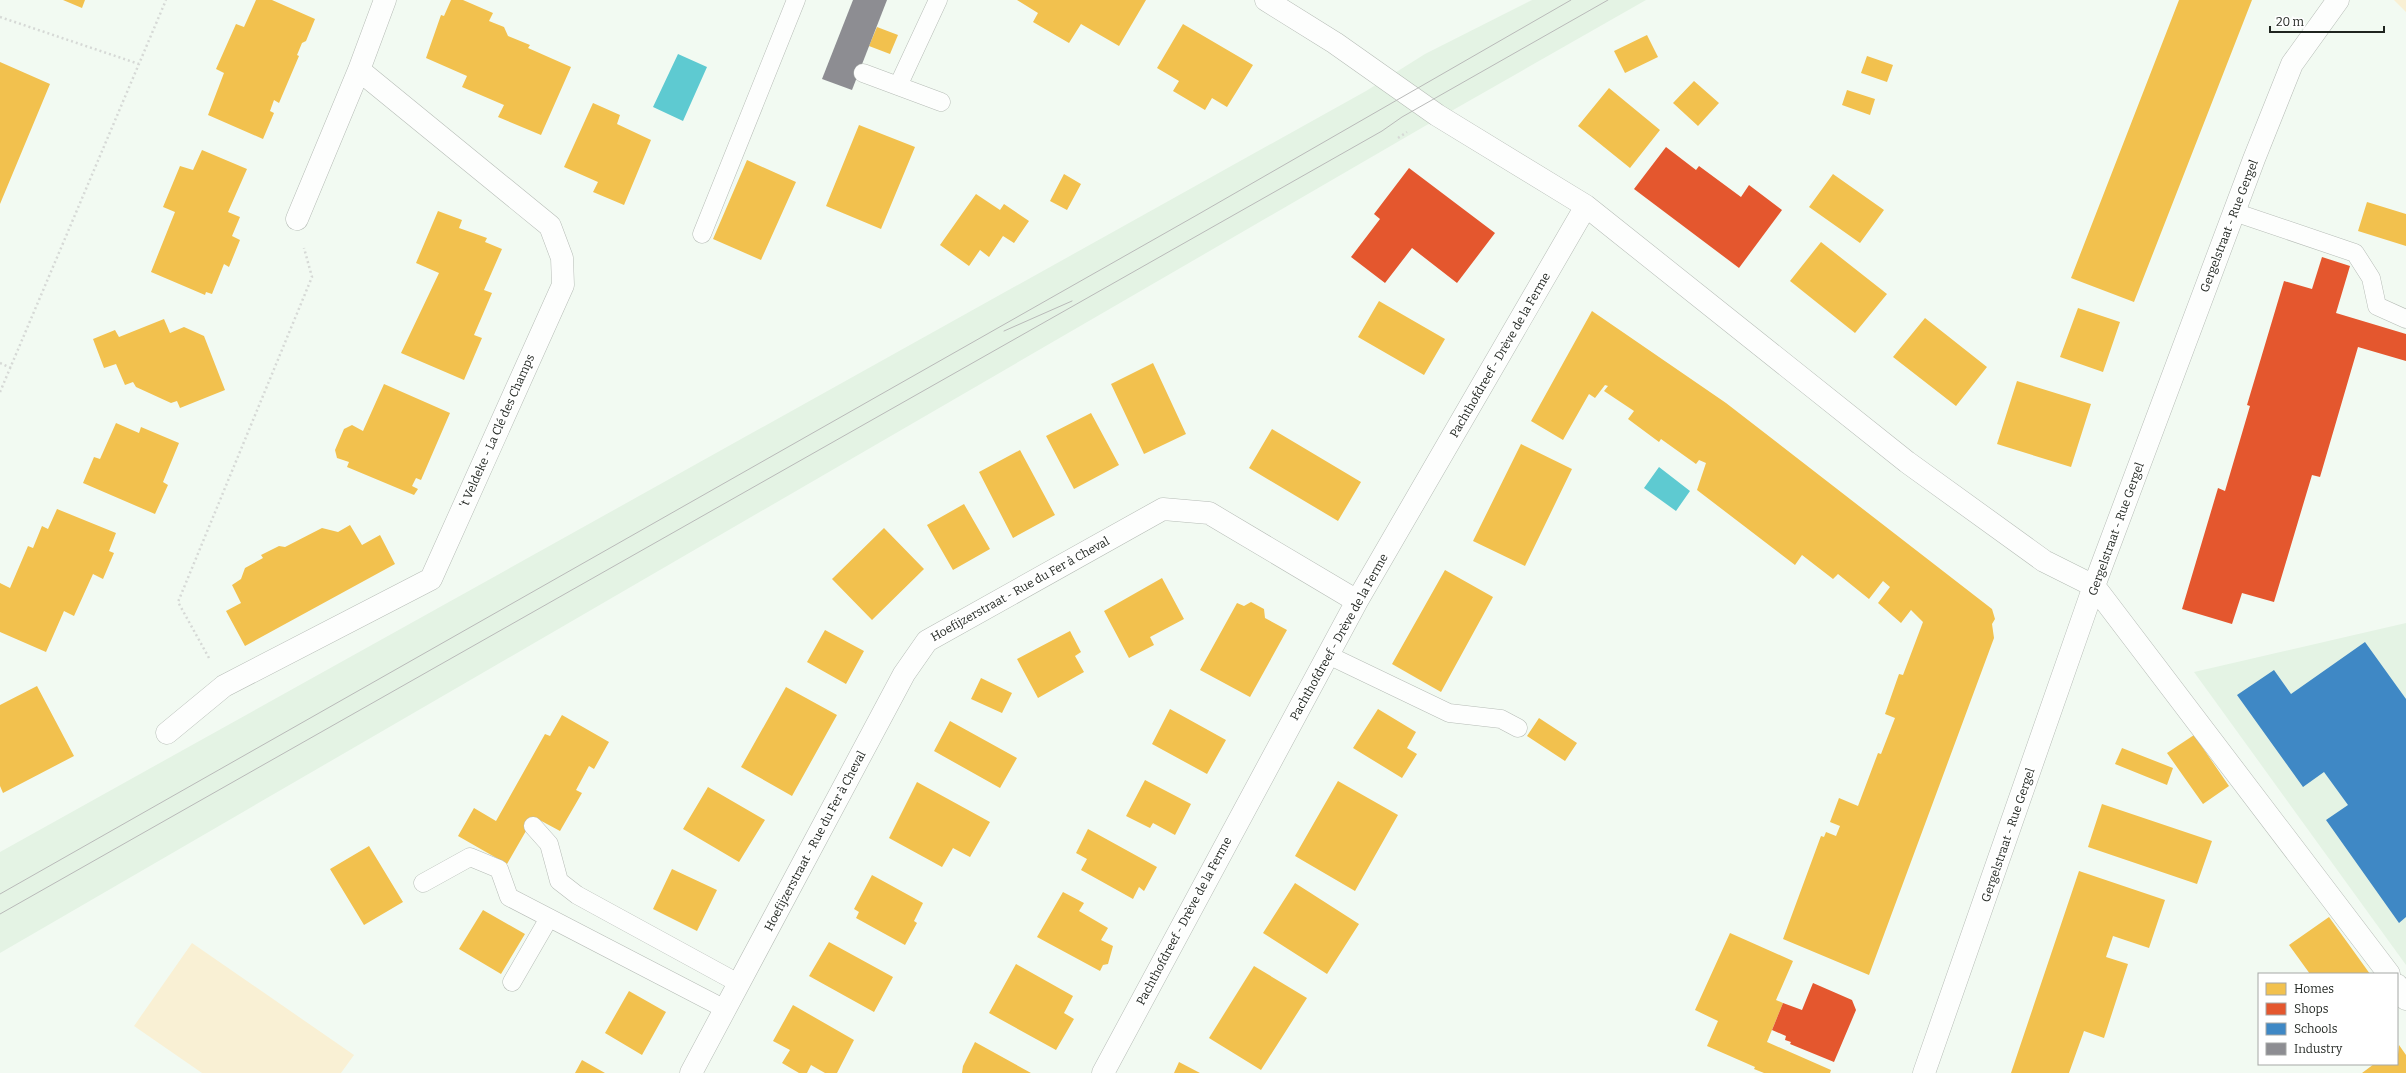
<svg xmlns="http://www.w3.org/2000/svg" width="2406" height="1073" viewBox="0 0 2406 1073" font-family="Bitter,serif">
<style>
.built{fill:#e4f3e4}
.green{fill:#f9f0d4}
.water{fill:#5ecad1}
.homes{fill:#f2c14e}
.shops{fill:#e4572e}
.schools{fill:#3f88c5}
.industry{fill:#8d8d92}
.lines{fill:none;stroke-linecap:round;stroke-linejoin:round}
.service-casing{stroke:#b6bcb6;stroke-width:19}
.minor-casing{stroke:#b6bcb6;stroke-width:23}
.path{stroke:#d6d9d6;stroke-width:2.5;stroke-dasharray:2 3;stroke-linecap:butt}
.service{stroke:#fdfefd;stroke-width:18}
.minor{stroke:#fdfefd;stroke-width:22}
.tram{stroke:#b9bab9;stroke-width:1}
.labels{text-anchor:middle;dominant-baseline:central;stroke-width:4;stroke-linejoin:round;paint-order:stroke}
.street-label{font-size:12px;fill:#1f241f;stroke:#fff}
</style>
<rect width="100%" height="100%" fill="#f2faf2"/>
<path class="built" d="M1532 0H1646L1425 126 0 953V852L1366 91 1425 54Z
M2406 623V965L2194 672Z"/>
<path class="green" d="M2394 0H2406V12Z
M192 943 354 1055 341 1073H202L134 1026Z"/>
<path class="water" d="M678 54 707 67 683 121 653 107Z
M1659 467 1690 491 1676 511 1644 488Z"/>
<path class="homes" d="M63 0H85L82 8Z
M256 0H272L315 19 306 41 302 43 297 55 299 56 279 103 274 100 270 111 274 113 263 139 208 115 224 73 216 69 236 24 244 27Z
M451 0H463L493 13 489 21 504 27 508 36 530 45 528 48 571 67 541 135 498 117 504 105 462 87 467 76 426 58 441 15 444 16Z
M1017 0H1146L1119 46 1081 24 1069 43 1033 22 1038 13Z
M2179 0H2252L2134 302 2071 278Z
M1183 24 1253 65 1227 107 1212 98 1205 110 1173 91 1179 81 1157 68Z
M877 27 898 35 890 54 869 46Z
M1647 35 1658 57 1625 73 1614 51Z
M1867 56 1893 65 1887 82 1861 73Z
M0 62 50 84 0 204Z
M1694 81 1719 103 1698 126 1673 103Z
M1609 88 1660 130 1630 168 1578 126Z
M1847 90 1875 99 1870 115 1842 105Z
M593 103 620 115 617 124 651 140 624 205 593 192 598 182 564 167Z
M859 125 915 147 881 229 826 206Z
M202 150 247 169 228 212 240 217 232 236 240 240 229 267 224 264 212 294 206 292 205 295 151 272 175 212 163 207 180 166 193 170Z
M747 160 796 182 761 260 713 239Z
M1064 174 1081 184 1067 210 1050 201Z
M1833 174 1884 210 1860 243 1809 207Z
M976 194 1000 210 1004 204 1029 221 1014 243 1003 236 989 257 980 250 969 266 940 245Z
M2367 202 2406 214V246L2358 231Z
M438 211 462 220 459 228 487 238 485 242 502 249 484 290 492 293 474 335 482 338 464 380 401 353 439 273 416 263Z
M1821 242 1887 294 1855 333 1790 281Z
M1379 301 1445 339 1424 375 1358 337Z
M2078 308 2120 322 2103 372 2060 357Z
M1592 311 1726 403 1992 609 1995 619 1992 624 1994 638 1869 975 1783 939 1821 836 1824 837 1826 832 1836 836 1840 826 1830 822 1839 798 1858 806 1878 753 1881 754 1895 718 1885 714 1899 674 1903 675 1923 622 1911 610 1901 623 1878 603 1890 587 1883 581 1869 599 1838 574 1833 579 1802 555 1795 565 1697 490 1706 463 1699 460 1696 464 1661 439 1659 442 1628 419 1634 411 1604 391 1608 386 1605 385 1595 398 1589 394 1563 440 1531 421Z
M1925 318 1987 367 1956 406 1893 357Z
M164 319 170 333 184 327 204 336 225 390 180 408 177 401 171 403 136 387 133 382 125 385 116 364 104 368 93 339 115 330 119 337Z
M1153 363 1186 434 1144 454 1111 384Z
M2017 381 2091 404 2071 467 1997 444Z
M384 384 450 413 421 480 416 478 412 486 418 489 414 495 347 467 349 462 337 458 335 450 344 429 352 425 363 431Z
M1091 413 1119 465 1074 489 1046 436Z
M116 423 139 433 141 427 179 443 163 482 168 485 155 514 83 483 94 457 100 459Z
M1272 429 1361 482 1338 521 1249 468Z
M1521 444 1572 469 1525 566 1473 541Z
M1020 450 1055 515 1013 538 979 472Z
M964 504 990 549 953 570 927 525Z
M57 509 116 533 109 551 114 553 103 579 93 574 74 616 64 611 46 652 0 632V583L10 588 28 546 33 548 42 526 48 529Z
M350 525 362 545 380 535 395 564 245 646 226 611 241 603 232 585 241 579 245 568 263 558 261 555 279 546 285 547 322 528 338 532Z
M884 528 924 569 872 620 832 579Z
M1445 570 1493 597 1441 692 1392 664Z
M1162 578 1184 619 1150 637 1154 645 1129 658 1104 611Z
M1251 602 1264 609 1265 618 1287 630 1250 697 1200 670 1237 603 1244 606Z
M825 630 864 651 846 684 807 662Z
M1070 631 1081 652 1075 656 1084 672 1038 698 1017 659Z
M981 678 1012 693 1002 713 971 699Z
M37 686 74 756 3 793 0 786V705Z
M786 687 837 715 792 796 741 767Z
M1170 709 1226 740 1207 774 1152 744Z
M1378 709 1416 732 1407 748 1417 754 1402 778 1353 748Z
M562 715 609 742 594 769 589 766 576 790 582 793 560 831 534 817 507 864 458 836 474 808 496 821 545 734 550 736Z
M1539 718 1577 743 1565 761 1527 736Z
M950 721 1017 758 1000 788 934 751Z
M2194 735 2229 786 2203 804 2167 753Z
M2122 748 2173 768 2167 785 2115 764Z
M1145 780 1191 804 1175 835 1153 823 1150 828 1126 816Z
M1338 781 1398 815 1355 891 1295 856Z
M917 782 990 822 970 857 953 848 942 867 889 838Z
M708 787 765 820 739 862 683 829Z
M2102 804 2212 841 2197 884 2088 847Z
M1088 829 1157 867 1144 891 1139 887 1133 899 1081 870 1087 859 1076 853Z
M369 846 403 902 364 925 330 869Z
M672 869 717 890 697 931 653 909Z
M2079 871 2165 900 2149 948 2113 936 2106 957 2128 964 2104 1038 2084 1031 2069 1073H2011Z
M872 875 923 903 914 921 917 923 905 945 856 918 859 912 854 909Z
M1295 883 1359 924 1327 974 1263 933Z
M1063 892 1084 903 1079 911 1108 928 1101 940 1113 946 1108 964 1103 965 1100 971 1037 937Z
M483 910 525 934 501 974 459 949Z
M2329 917 2365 967 2370 974H2310L2289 945Z
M1730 933 1793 961 1776 1000 1783 1003 1767 1042 1831 1070 1830 1073H1764L1754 1069 1755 1067 1707 1046 1718 1021 1695 1010Z
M829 942 893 977 874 1012 809 976Z
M1016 964 1073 996 1064 1013 1074 1019 1056 1050 989 1013Z
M1254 966 1307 998 1261 1070 1209 1038Z
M629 991 666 1012 642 1055 605 1033Z
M793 1005 854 1040 837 1073H825L811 1065 807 1073H799L782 1063 790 1050 773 1041Z
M975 1042 1031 1073H962L963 1066Z
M2399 1045 2406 1055V1073H2362L2374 1064H2397Z
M582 1060 605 1073H575Z
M1179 1062 1200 1073H1174Z"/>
<path class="shops" d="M1666 147 1696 170 1699 166 1741 197 1749 185 1782 210 1739 268 1634 189Z
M1409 168 1495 233 1457 283 1412 248 1385 283 1351 257 1380 219 1374 214Z
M2322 257 2350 266 2336 313 2406 334V361L2358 347 2320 477 2312 475 2274 602 2242 593 2232 624 2182 609 2218 488 2225 491 2250 406 2247 405 2284 281 2312 289Z
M1813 983 1852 1000 1856 1010 1834 1062 1790 1044 1791 1042 1785 1040 1786 1036 1772 1030 1783 1003 1802 1010Z"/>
<path class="schools" d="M2365 642 2406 699V917L2399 923 2326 820 2348 805 2324 772 2303 787 2237 695 2274 670 2291 694Z"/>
<path class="industry" d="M853 0H887L852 90 822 79Z"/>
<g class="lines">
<defs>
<path id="service" d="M863 73 941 102
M898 86 938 0
M2234 212 2355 253 2371 278 2377 306 2406 319
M702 234 796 0
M1328 655 1449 713 1501 719 1518 728
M533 826 549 844 559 881 577 895 740 984
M423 883 470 857 499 869 509 897 725 1009
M512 982 549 918"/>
<path id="minor" d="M1266 0 1335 43 1437 115 1586 206 1907 462 2044 561 2094 586 2389 974
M297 219 359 70 385 0
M167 733 224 686 431 579 563 285 562 258 550 226 359 70
M2397 985 2406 999
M691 1073 904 674 927 641 1163 509 1209 513 1357 601
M1103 1073 1357 601 1586 206
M1924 1073 2094 586 2254 159 2292 64 2338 0"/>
</defs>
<use href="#service" class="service-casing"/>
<use href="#minor" class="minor-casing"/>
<path class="path" d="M0 17 139 64
M1398 138 1407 132
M0 363 11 368
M0 392 166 0
M209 658 178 602 312 277 304 248"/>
<use href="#service" class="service"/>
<use href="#minor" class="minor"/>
<path class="tram" d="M1004 331 1072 301
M0 894 1197 215 1571 0
M0 914 1382 131 1402 117 1608 0"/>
</g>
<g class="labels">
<g class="street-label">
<text transform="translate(2229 226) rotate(-69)">Gergelstraat - Rue Gergel</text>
<text transform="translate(1500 355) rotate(-60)">Pachthofdreef - Drève de la Ferme</text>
<text transform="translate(497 431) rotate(-66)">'t Veldeke - La Clé des Champs</text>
<text transform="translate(2116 529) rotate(-70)">Gergelstraat - Rue Gergel</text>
<text transform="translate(1020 589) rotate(-29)">Hoefijzerstraat - Rue du Fer à Cheval</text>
<text transform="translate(1339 637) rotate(-61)">Pachthofdreef - Drève de la Ferme</text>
<text transform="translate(2008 835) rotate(-71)">Gergelstraat - Rue Gergel</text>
<text transform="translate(815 841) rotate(-62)">Hoefijzerstraat - Rue du Fer à Cheval</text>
<text transform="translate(1184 921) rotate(-62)">Pachthofdreef - Drève de la Ferme</text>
</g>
</g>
<rect x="2258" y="973" width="140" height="92" fill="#ffffff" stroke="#a5a7a5"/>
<rect x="2266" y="983" width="20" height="12" fill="#f2c14e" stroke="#a5a7a5"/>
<text x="2294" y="993" font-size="12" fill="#1f241f">Homes</text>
<rect x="2266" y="1003" width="20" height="12" fill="#e4572e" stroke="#a5a7a5"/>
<text x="2294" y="1013" font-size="12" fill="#1f241f">Shops</text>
<rect x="2266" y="1023" width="20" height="12" fill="#3f88c5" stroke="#a5a7a5"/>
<text x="2294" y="1033" font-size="12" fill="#1f241f">Schools</text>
<rect x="2266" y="1043" width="20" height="12" fill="#8d8d92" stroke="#a5a7a5"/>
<text x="2294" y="1053" font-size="12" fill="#1f241f">Industry</text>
<path d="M2270 26v6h114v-6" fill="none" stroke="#1f241f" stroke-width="2"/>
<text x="2276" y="26" font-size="12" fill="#1f241f" stroke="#ffffff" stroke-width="3" paint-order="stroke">20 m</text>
</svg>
